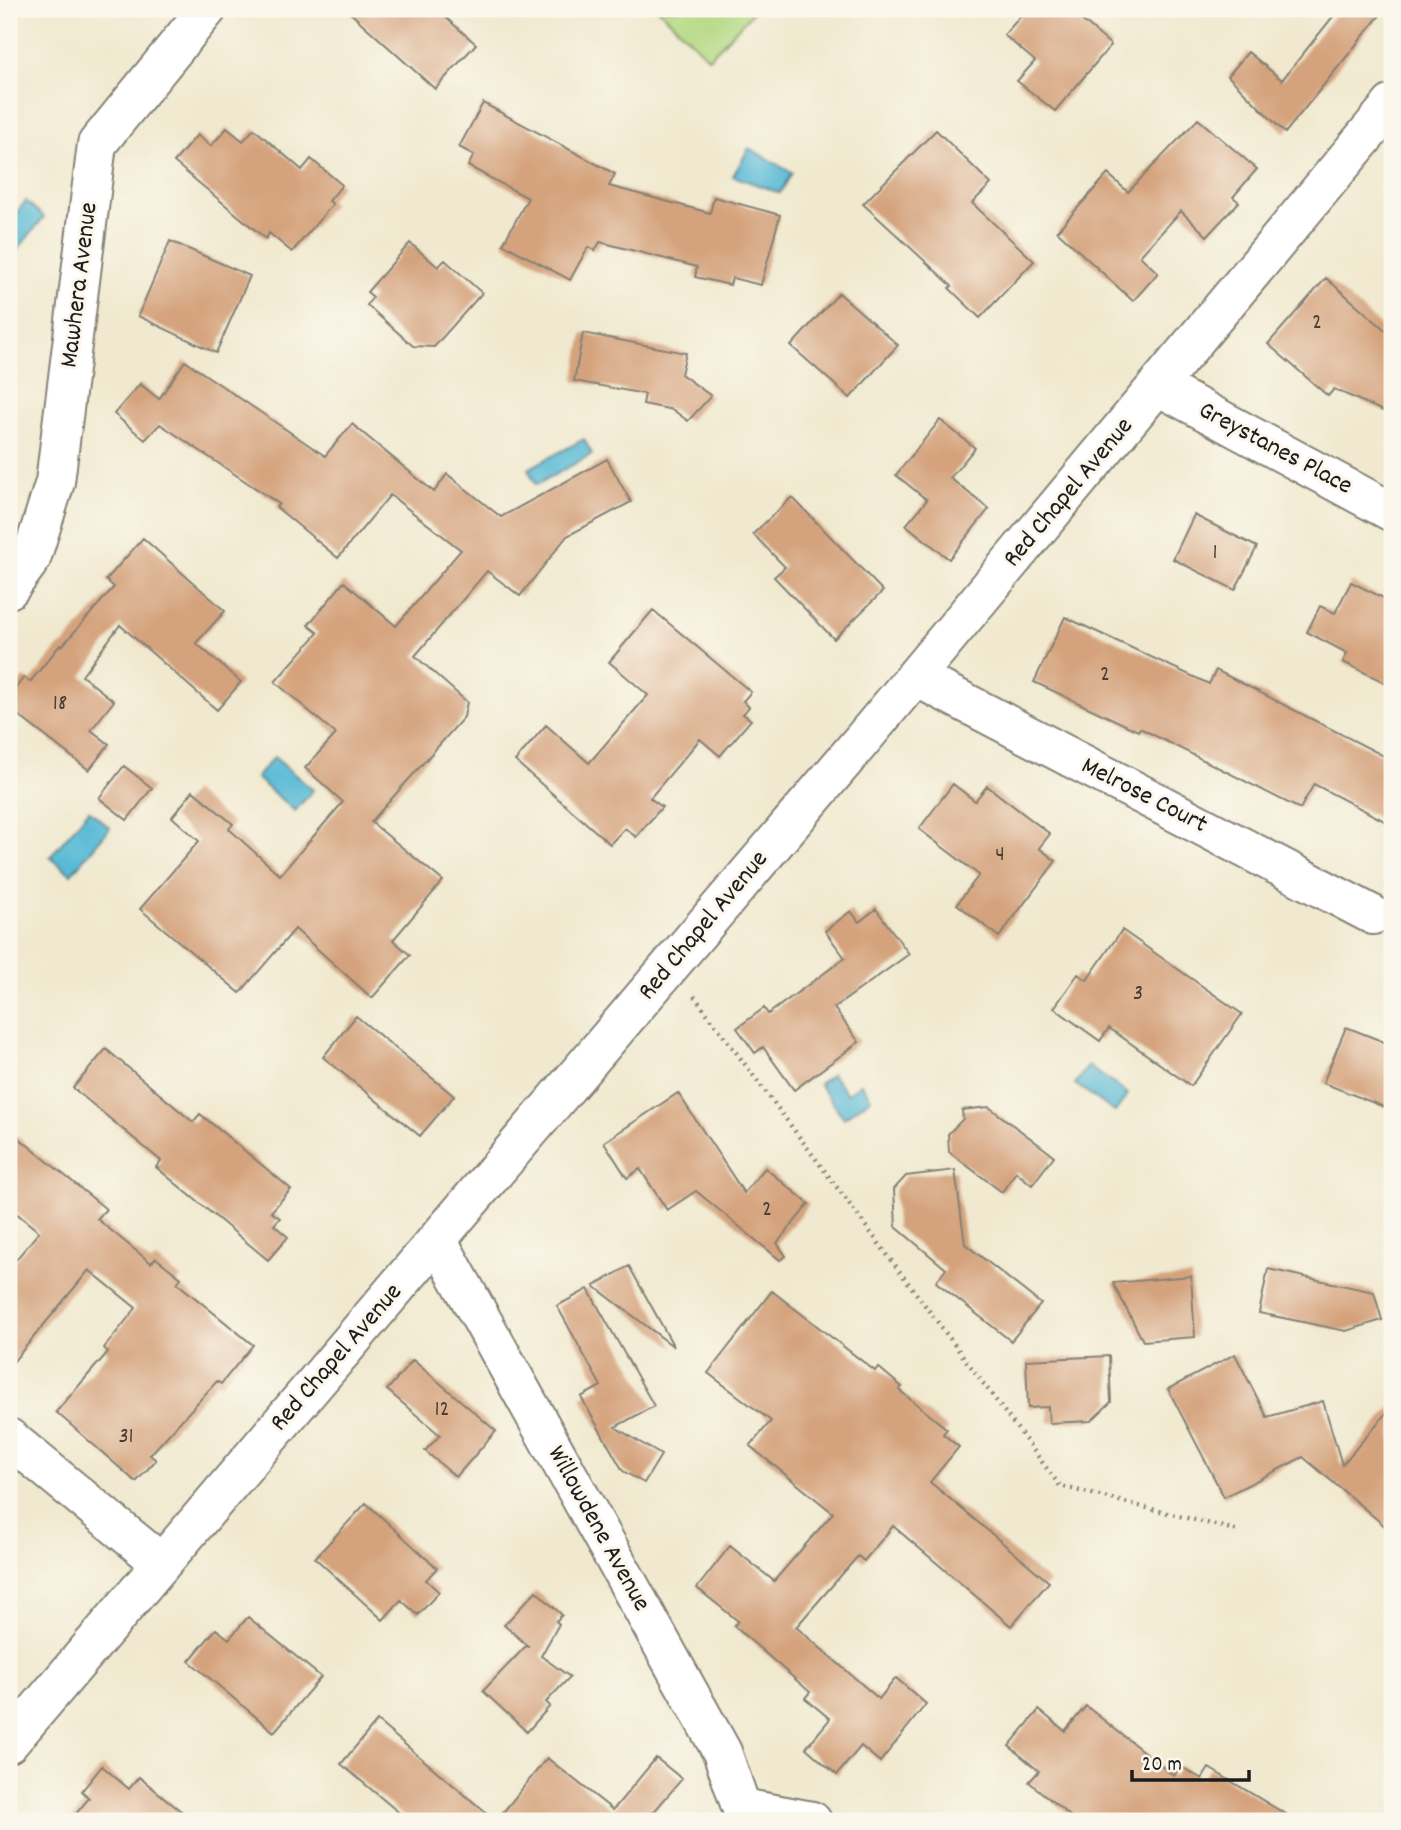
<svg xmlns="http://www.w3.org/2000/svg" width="1401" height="1830" viewBox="0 0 1401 1830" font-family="Dekko,sans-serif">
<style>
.green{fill:#b3d882;stroke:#687a4f;stroke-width:2}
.water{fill:#57b9d5;stroke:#3a6a78;stroke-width:2}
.building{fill:#d4a27c}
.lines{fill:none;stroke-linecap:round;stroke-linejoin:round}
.minor-casing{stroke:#868276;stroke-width:42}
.path{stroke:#868276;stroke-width:4.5;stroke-dasharray:2 5;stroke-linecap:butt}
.minor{stroke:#fff;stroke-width:38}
.labels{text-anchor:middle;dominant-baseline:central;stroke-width:6;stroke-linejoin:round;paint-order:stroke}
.number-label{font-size:23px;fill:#4a3e34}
.street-label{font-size:26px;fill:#1c1c1c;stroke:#fbf7ec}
</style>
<rect width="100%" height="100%" fill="#fbf7ec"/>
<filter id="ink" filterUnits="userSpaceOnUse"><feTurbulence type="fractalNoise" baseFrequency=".0143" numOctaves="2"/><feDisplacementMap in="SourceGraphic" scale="14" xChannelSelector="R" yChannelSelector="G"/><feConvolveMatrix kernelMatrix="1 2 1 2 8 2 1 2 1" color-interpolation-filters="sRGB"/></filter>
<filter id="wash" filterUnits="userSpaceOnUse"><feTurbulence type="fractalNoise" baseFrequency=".00686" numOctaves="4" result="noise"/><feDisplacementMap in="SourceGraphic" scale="28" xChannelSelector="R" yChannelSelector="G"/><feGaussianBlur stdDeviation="1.57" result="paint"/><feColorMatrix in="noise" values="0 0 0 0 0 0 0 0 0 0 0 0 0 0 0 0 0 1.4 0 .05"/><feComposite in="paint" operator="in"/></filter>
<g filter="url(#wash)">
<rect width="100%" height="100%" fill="#f0e9cf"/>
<path class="green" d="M658 9H754L755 10 709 58Z"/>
<path class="water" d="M749 148 792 173 780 193 733 176Z
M26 201 44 217 9 260V222Z
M584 439 592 454 536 485 528 469Z
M274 757 313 790 295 811 256 778Z
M89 810 110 828 71 874 50 857Z
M1088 1066 1128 1094 1115 1112 1075 1084Z
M832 1074 847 1094 861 1084 871 1098 844 1118 819 1084Z"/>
<g id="blocks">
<path class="building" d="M346 9H436L476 44 435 89Z
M1027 9H1069L1111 45 1055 111 1017 81 1035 61 1004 35Z
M1339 9H1385L1285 133 1228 76 1248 52 1282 80Z
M483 103 615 174 609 186 710 213 714 197 780 215 761 285 732 278 730 285 695 277 697 267 600 242 595 251 588 247 570 280 503 244 528 198 468 166 474 155 459 147Z
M1198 119 1257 169 1233 197 1239 202 1207 236 1181 211 1140 256 1158 273 1133 301 1057 231 1108 174 1128 192Z
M227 128 243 141 254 129 302 170 311 159 342 185 329 201 333 204 292 252 269 233 266 239 174 162 197 135 211 146Z
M936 130 991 184 972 203 1034 261 980 318 949 288 952 286 863 204Z
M170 241 250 276 216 353 138 316Z
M410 243 438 267 445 260 482 293 434 347 413 346 367 305 373 297 367 292Z
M1326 278 1392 336V415L1334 389 1328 396 1268 344Z
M839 293 898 345 850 398 791 346Z
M583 333 686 353 681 374 711 396 688 421 673 410 643 404 645 394 574 381Z
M185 361 325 456 352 424 434 492 447 474 501 517 607 459 631 502 567 536 520 596 487 571 415 656 467 702 464 717 371 822 443 881 393 940 410 955 372 998 295 929 240 993 140 909 199 841 172 817 193 791 233 824 229 829 280 875 343 802 305 768 336 734 275 682 318 633 308 625 344 582 396 626 461 550 390 495 338 558 276 507 279 504 160 424 145 440 114 414 140 384 159 399Z
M940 420 975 448 950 478 989 509 949 559 906 525 927 500 896 475Z
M792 497 883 591 834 639 774 577 785 567 753 534Z
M1194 515 1257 547 1235 590 1173 559Z
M143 538 225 611 196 643 241 682 217 710 120 625 82 676 114 701 91 730 109 744 89 770 9 708V697L24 677 30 682 60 645 62 646 114 587 106 580Z
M1351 582 1392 602V686L1343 662 1347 653 1307 632 1320 606 1335 613Z
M653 610 751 692 743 701 749 707 743 714 751 720 720 756 700 739 650 798 662 807 636 837 625 828 610 844 515 761 546 725 589 763 648 695 609 662Z
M1065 617 1209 684 1216 670 1392 760V825L1314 784 1300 809 1140 728 1138 731 1034 682Z
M124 766 152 788 127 820 99 798Z
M953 784 975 801 987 786 1050 834 1039 848 1056 861 999 937 957 904 979 875 919 829Z
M876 909 909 954 834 1008 859 1042 794 1090 763 1047 755 1053 737 1028 764 1008 768 1014 845 958 825 931 851 911 859 922Z
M1122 930 1242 1014 1191 1086 1109 1028 1100 1041 1054 1008 1078 974 1087 980Z
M356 1016 454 1096 420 1136 323 1057Z
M1346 1027 1392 1045V1110L1323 1083Z
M106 1049 193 1122 200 1114 291 1189 271 1212 280 1218 274 1225 288 1237 268 1260 156 1167 161 1161 73 1088Z
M678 1093 744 1193 765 1168 809 1204 777 1243 786 1256 780 1260 696 1191 667 1210 640 1169 627 1178 604 1142Z
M989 1107 1054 1156 1032 1185 1016 1172 1002 1192 949 1152 948 1134 963 1119 962 1110Z
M9 1130 106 1209 97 1219 151 1263 156 1258 181 1278 177 1283 253 1345 221 1384 217 1381 150 1455 156 1460 136 1482 56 1412 108 1352 104 1348 136 1308 89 1270 9 1367V1268L39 1232 9 1207Z
M955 1170 965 1244 1041 1304 1011 1341 936 1282 946 1269 896 1227 894 1189 906 1176Z
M629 1266 674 1347 594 1286Z
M1268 1269 1374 1292 1382 1320 1346 1331 1259 1313Z
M1191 1276 1195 1337 1143 1341 1113 1283Z
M588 1289 654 1406 615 1427 661 1455 644 1483 623 1471 581 1397 601 1386 557 1306Z
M772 1291 875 1371 878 1367 902 1387 899 1390 947 1429 943 1434 959 1447 930 1482 1049 1582 1011 1626 893 1526 864 1561 858 1556 796 1627 879 1699 896 1678 926 1704 880 1762 861 1746 837 1775 806 1748 830 1719 805 1698 810 1692 734 1626 738 1621 697 1588 730 1546 774 1581 833 1513 750 1446 771 1421 708 1373Z
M1235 1354 1267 1417 1323 1401 1342 1465 1392 1406V1532L1303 1457 1224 1497 1168 1389Z
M1109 1356 1111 1402 1091 1421 1049 1423 1048 1407 1028 1408 1026 1360Z
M413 1360 496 1431 456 1477 425 1451 440 1435 387 1390Z
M366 1503 437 1568 426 1580 439 1592 418 1615 401 1600 383 1620 315 1558Z
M536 1591 562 1615 556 1621 559 1624 541 1656 570 1677 546 1702 550 1706 527 1732 483 1691 526 1646 529 1647 504 1625Z
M248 1617 321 1677 274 1732 189 1661 216 1629 229 1639Z
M1086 1706 1174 1776 1180 1766 1202 1779 1209 1768 1297 1821H1076L1029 1782 1039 1771 1009 1746 1039 1710 1065 1731Z
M377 1721 496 1821 547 1758 613 1810 656 1758 682 1779 646 1821H409L341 1764Z
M102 1766 129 1789 139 1777 193 1821H70L89 1798 82 1791Z"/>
</g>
</g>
<g filter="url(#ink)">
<use href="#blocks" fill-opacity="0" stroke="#868276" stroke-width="2"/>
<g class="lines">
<defs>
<path id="minor" d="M1158 386 1392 512
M9 589 31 559 55 482 97 144 207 9
M916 677 1373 915
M438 1241 722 1752 746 1821
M9 1438 160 1562
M9 1743 862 740 1392 104
M742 1808 812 1821"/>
</defs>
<use href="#minor" class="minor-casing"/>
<path class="path" d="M694 996 1060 1486 1239 1531"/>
<use href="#minor" class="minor"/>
</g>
</g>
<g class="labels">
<g class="number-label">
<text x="1317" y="323">2</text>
<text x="1215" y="553">1</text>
<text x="1105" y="675">2</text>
<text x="60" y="704">18</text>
<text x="1000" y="855">4</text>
<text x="1138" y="994">3</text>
<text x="767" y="1210">2</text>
<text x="442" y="1410">12</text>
<text x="126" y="1437">31</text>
</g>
<g class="street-label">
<text transform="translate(80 285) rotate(-83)">Mawhera Avenue</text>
<text transform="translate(1275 449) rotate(28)">Greystanes Place</text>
<text transform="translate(1069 493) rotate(-50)">Red Chapel Avenue</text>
<text transform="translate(1144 796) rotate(27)">Melrose Court</text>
<text transform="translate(704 926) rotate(-50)">Red Chapel Avenue</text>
<text transform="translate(337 1358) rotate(-49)">Red Chapel Avenue</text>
<text transform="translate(598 1529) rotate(61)">Willowdene Avenue</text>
</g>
</g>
<rect width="1401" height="1830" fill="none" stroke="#fbf7ec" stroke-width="35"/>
<path d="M1132 1770v10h117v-10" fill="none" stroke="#1c1c1c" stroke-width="3.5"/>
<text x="1142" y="1770" font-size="21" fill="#1c1c1c" stroke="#fbf7ec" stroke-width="5" paint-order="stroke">20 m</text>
</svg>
